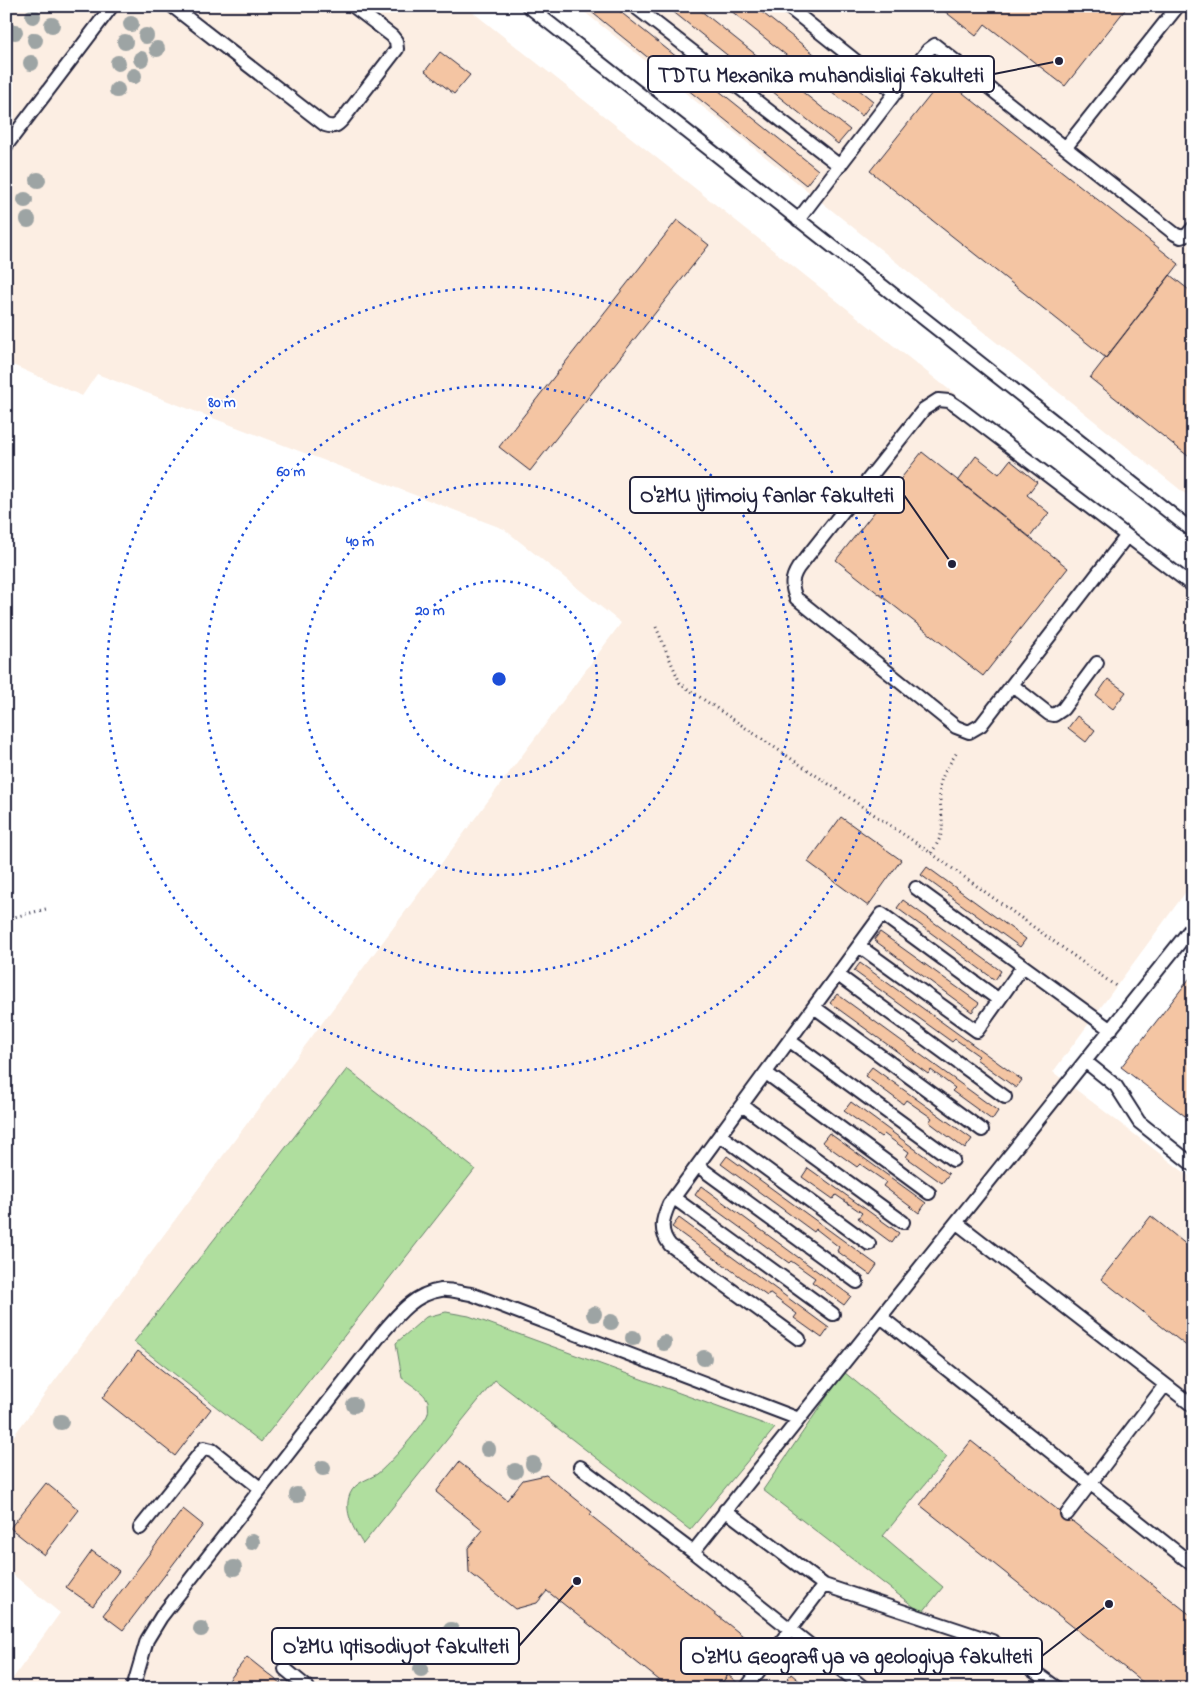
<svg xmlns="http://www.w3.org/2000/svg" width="1199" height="1694" viewBox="0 0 1199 1694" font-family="'Indie Flower',sans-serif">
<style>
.built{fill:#fceee3}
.green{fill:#afde9e;stroke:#68806c}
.building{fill:#f4c5a3;stroke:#22223b}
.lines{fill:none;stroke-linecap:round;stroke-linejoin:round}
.service-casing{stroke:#22223b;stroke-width:16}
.path{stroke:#22223b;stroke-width:3;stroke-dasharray:1 4;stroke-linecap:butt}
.service{stroke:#fff;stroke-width:12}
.tree{fill:#9da4a4}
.ring{fill:none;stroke:#1d4ed8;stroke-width:2.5;stroke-dasharray:2.5 5}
.centre{fill:#1d4ed8;stroke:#fff;stroke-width:2.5}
.ring-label{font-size:15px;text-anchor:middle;font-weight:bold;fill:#1d4ed8;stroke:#fff;stroke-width:4;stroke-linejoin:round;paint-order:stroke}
.leader{fill:none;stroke:#22223b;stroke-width:2}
.callout-dot{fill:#22223b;stroke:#fff;stroke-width:2}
.callout{fill:#fff;stroke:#22223b;stroke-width:2}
.callout-label{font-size:21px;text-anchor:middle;font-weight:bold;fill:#22223b}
</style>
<rect width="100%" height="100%" fill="#fff"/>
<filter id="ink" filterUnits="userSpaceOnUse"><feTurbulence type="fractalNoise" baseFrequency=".02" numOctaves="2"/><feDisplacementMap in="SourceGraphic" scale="10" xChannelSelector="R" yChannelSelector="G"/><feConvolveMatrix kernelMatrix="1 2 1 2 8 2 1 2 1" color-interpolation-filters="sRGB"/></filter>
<g filter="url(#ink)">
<path class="built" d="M6 6H465L1193 583V872L1188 889 1053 1072 1193 1179V1688H6L60 1613 6 1569V1446L621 623 504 529 97 374 82 396 6 362Z
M577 6H1193V500Z"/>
<path class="green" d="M347 1069 475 1169 261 1442 134 1342Z
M446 1312 469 1316 775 1428 690 1530 495 1380 363 1544C354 1530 343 1511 350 1494 355 1482 368 1480 377 1474 386 1468 427 1422 428 1413 429 1410 428 1404 428 1401 424 1392 410 1384 402 1378L396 1343 426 1317Z
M844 1372 947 1457 883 1536 943 1587 922 1613 763 1490Z"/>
<path class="building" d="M584 6H613L818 170 806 185Z
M666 6H695L850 130 838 144Z
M725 6H754L873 101 862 116Z
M938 6H1128L1065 86 985 24 976 36Z
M440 52 470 75 454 94 425 71Z
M944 78 1179 264 1106 358 870 171Z
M677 220 709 245 530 471 499 447Z
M1170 275 1193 293V450L1188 456 1090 378Z
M922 452 1068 568 983 676 836 560Z
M976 456 999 474 1010 460 1037 482 1027 495 1049 513 1030 537 958 480Z
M1108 679 1126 692 1113 709 1096 696Z
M1077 716 1095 730 1086 742 1068 728Z
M841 817 901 860 868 906 808 862Z
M927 867 1026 939 1020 947 921 875Z
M903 900 1001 971 995 980 897 908Z
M880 932 979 1003 972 1012 874 940Z
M860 963 1022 1080 1016 1088 976 1059 979 1056 955 1039 952 1042 854 971Z
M1193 974V1107L1185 1116 1121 1067Z
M837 994 998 1111 992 1120 952 1091 955 1088 931 1070 928 1074 830 1003Z
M872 1067 972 1139 965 1149 929 1122 932 1118 906 1100 903 1104 865 1076Z
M851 1102 949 1174 942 1183 906 1157 909 1152 884 1134 881 1137 844 1111Z
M829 1133 926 1203 919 1213 883 1186 886 1182 860 1164 857 1167 822 1142Z
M727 1156 877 1265 870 1275 837 1251 839 1247 816 1229 814 1232 721 1164Z
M808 1168 899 1233 892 1243 858 1218 862 1213 836 1195 833 1199 802 1177Z
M701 1186 851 1296 844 1305 812 1282 815 1278 791 1261 789 1263 695 1195Z
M1151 1216 1193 1250V1351L1101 1279Z
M679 1218 829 1328 822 1338 794 1318 797 1314 769 1293 767 1296 672 1227Z
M138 1351 211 1409 175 1456 102 1398Z
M971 1441 1193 1617V1688H1150L920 1505Z
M459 1462 507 1500 523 1480 546 1475 592 1512 590 1515 752 1643 718 1688H669L547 1591 537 1603 515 1609 469 1572 468 1548 483 1530 436 1492Z
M46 1483 79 1510 44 1555 10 1528Z
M183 1509 203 1525 123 1630 103 1615Z
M92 1551 119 1571 93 1606 66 1587Z
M247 1657 286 1688H223Z
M791 1674 808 1688H781Z
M728 1675 744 1688H718Z"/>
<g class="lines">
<defs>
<path id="service" d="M172 6 325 125C334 128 337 126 343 119L397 49 396 41 392 36 353 6
M528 6 1193 531
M634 6 840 166
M787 6 896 93
M6 146 112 6
M1066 147 1178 6
M798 220 928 50 935 45 1175 234 1181 237 1187 235 1193 228
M1126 537 981 725 969 732 956 727 796 598C791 586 791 579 798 568L924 409 938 400 949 401 958 407 1193 586
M1012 685 1049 714 1054 715 1063 709 1097 663
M916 888 1111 1030
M859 946 977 1031 1023 966
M838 975 1005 1097
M814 1007 982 1130
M790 1041 953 1160
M1086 1062 1116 1086 1139 1122 1193 1165
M766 1073 929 1193
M742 1105 903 1222
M720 1135 869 1244
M698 1166 857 1282
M674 1198 833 1314
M957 1223 1193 1406
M881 1317 1193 1565
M799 1339 670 1245C659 1231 662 1220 669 1204L882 914 999 1000
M580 1467 693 1552 864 1688
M725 1510 824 1585 992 1641 1057 1688
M1067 1514 1165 1385
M140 1528 204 1448 212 1450 260 1488
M693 1552 799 1419
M285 1669 308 1688
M133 1688 147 1640 161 1617 378 1338C395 1318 412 1294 441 1290 450 1289 462 1293 471 1294L799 1419 1193 926
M746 1688 824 1585"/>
</defs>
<use href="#service" class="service-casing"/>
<path class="path" d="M656 627 680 683 688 689 931 853 1117 987
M931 853C951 827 938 815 940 787 941 774 951 763 957 752
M6 919 46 909"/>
<use href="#service" class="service"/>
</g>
<g class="tree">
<circle cx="33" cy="16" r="8"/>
<circle cx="131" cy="24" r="8"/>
<circle cx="52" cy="25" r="8"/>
<circle cx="15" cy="32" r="8"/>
<circle cx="146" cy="36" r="8"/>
<circle cx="35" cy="40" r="8"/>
<circle cx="125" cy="42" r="8"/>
<circle cx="157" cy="49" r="8"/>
<circle cx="141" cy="59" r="8"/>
<circle cx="31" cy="63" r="8"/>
<circle cx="118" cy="63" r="8"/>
<circle cx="134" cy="76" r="8"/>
<circle cx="117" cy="90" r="8"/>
<circle cx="38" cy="180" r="8"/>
<circle cx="25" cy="200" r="8"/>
<circle cx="28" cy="220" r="8"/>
<circle cx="594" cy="1314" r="8"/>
<circle cx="611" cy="1322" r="8"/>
<circle cx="633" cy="1338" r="8"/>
<circle cx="664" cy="1343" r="8"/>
<circle cx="704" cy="1358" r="8"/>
<circle cx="354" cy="1405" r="8"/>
<circle cx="61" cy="1422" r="8"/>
<circle cx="488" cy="1449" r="8"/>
<circle cx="533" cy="1464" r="8"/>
<circle cx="323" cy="1468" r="8"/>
<circle cx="515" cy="1471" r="8"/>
<circle cx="297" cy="1495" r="8"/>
<circle cx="252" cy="1542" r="8"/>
<circle cx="234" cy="1568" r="8"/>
<circle cx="201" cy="1629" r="8"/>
<circle cx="451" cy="1630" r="8"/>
<circle cx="421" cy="1669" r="8"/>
</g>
</g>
<g class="ring">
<circle cx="499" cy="679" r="98"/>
<circle cx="499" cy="679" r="196"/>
<circle cx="499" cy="679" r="294"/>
<circle cx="499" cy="679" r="392"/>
</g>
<circle cx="499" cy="679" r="8" class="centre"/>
<g class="ring-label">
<text x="222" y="407">80 m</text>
<text x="291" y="476">60 m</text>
<text x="360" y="546">40 m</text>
<text x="430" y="615">20 m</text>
</g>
<path class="leader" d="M1059 61L994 74M952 564L904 495M577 1581L519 1646M1109 1604L1042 1656"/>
<g class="callout-dot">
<circle cx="1059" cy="61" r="5"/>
<circle cx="952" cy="564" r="5"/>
<circle cx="577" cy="1581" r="5"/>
<circle cx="1109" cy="1604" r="5"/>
</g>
<g class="callout">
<rect x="648" y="56" width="346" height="36" rx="5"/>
<rect x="630" y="477" width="274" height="36" rx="5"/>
<rect x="272" y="1628" width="247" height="36" rx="5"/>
<rect x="681" y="1638" width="361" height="36" rx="5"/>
</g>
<g class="callout-label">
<text x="821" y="82">TDTU Mexanika muhandisligi fakulteti</text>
<text x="767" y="502">O'zMU Ijtimoiy fanlar fakulteti</text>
<text x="396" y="1653">O'zMU Iqtisodiyot fakulteti</text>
<text x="862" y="1663">O'zMU Geografiya va geologiya fakulteti</text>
</g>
<rect width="1199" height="1694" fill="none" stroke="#fff" stroke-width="25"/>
<rect x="12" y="12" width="1174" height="1669" fill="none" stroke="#22223b" stroke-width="2" filter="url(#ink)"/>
</svg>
